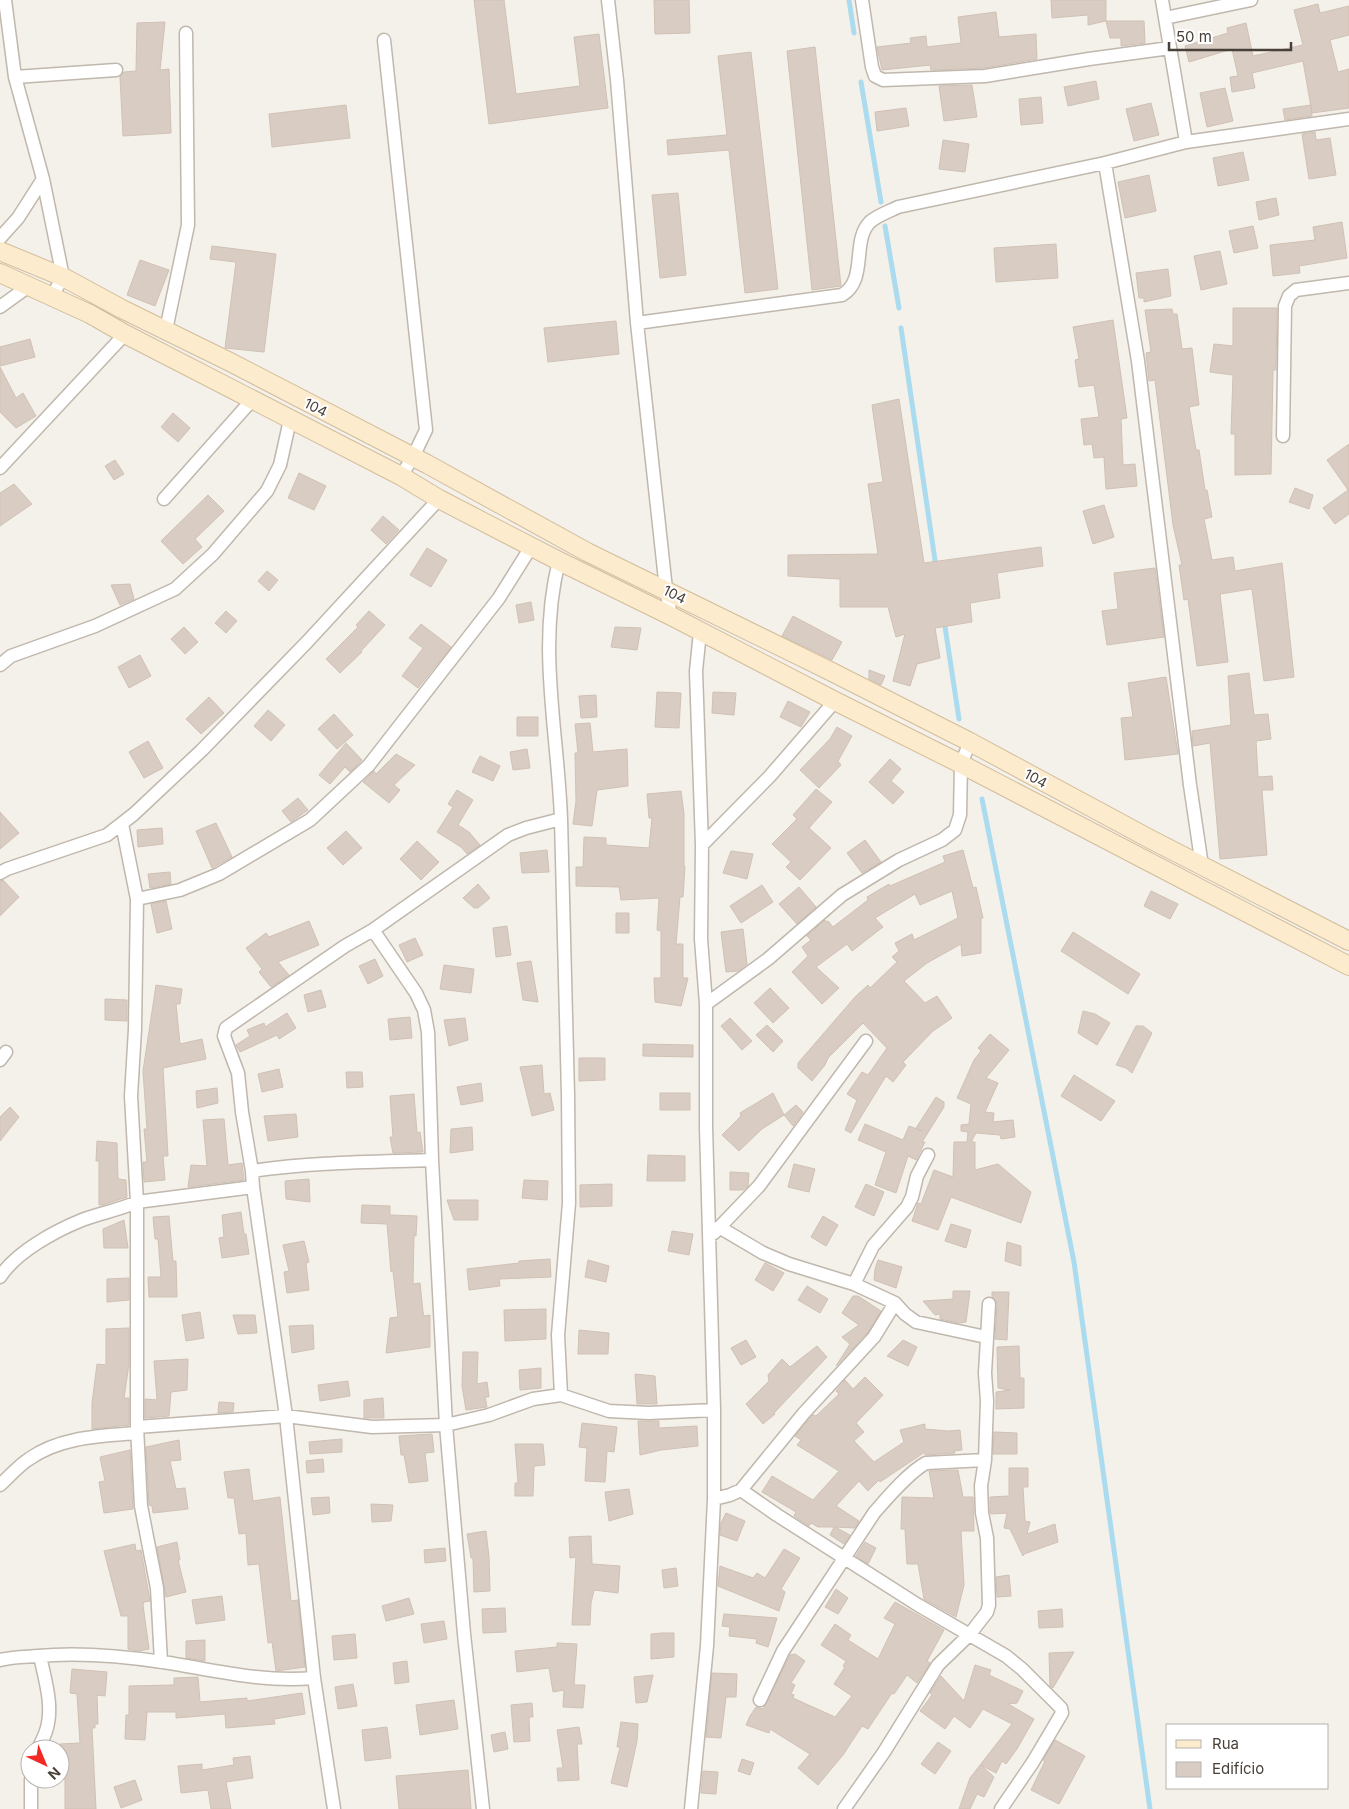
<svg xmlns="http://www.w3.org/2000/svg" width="1349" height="1809" viewBox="0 0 1349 1809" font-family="Inter,sans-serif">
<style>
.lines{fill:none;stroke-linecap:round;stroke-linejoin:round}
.stream{stroke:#aadbee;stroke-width:5}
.building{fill:#d9cdc3;stroke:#d0c1b4}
.street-casing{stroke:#c0b7ad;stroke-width:15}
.secondary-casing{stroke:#d2bd9c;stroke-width:20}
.street{stroke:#fff;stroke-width:12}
.secondary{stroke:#fcebcc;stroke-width:18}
.labels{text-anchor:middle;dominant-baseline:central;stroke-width:4;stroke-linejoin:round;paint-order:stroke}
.street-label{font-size:14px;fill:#484039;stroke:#fff}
</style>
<rect width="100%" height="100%" fill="#f4f0ea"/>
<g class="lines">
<path class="stream" d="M849 0 854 33
M861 82 881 202
M885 226 899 308
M901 328 936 567
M944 620 959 719
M982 799 1074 1262 1150 1809"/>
</g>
<path class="building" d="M474 0H504L516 94 580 86 574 37 599 34 608 108 489 124Z
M654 0H689L690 33 655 34Z
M1051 0H1106V21L1088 25V15L1052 18Z
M1318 4 1320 13 1349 6V35L1330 40 1338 72 1349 69V108L1312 113 1303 61 1252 73 1255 88 1232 92 1230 77 1238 76 1232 49 1189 62 1185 46 1228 33 1227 28 1246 23 1253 56 1303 45 1294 10Z
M996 12 999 37 1036 34 1037 59 984 68 931 70 930 65 882 70 877 47 911 43 910 38 926 36 927 47 961 43 958 17Z
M1106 21H1144L1145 43 1121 46V38H1110Z
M165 22 160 70 169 69 171 133 123 136 120 77 124 72 136 71 137 23Z
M815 47 841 286 812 290 787 51Z
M751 52 778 289 745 293 729 150 668 155 667 140 727 135 718 56Z
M1096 81 1099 99 1068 106 1064 87Z
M972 85 977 117 944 121 939 86Z
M1225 88 1233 121 1207 127 1200 93Z
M1041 97 1043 123 1021 125 1019 99Z
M1151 103 1159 135 1134 141 1126 109Z
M346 105 350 138 272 147 269 114Z
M1311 105 1312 116 1285 120 1283 109Z
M906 108 909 126 877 131 875 112Z
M1315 132 1316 140 1330 138 1336 175 1309 179 1302 134Z
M943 140 969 144 965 172 939 169Z
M1243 152 1249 180 1218 186 1213 158Z
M1149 175 1156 211 1125 218 1118 182Z
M678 193 686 275 660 278 652 195Z
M1276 198 1279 215 1259 220 1256 202Z
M1342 222 1347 258 1299 266 1300 273 1273 276 1270 245 1315 240 1313 227Z
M1253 226 1258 248 1234 253 1229 231Z
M1056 244 1058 278 996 282 994 248Z
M212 246 276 254 264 352 225 348 236 262 210 259Z
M1220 251 1227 284 1201 290 1194 256Z
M140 260 169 270 155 306 127 295Z
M1168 269 1171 296 1144 302V298H1139L1136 273Z
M1233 308H1277L1276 370H1273L1271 474 1235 475V434H1231L1233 375 1210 372 1214 344 1233 346Z
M1172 309 1173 314H1177L1182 349 1192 348 1199 405 1189 407 1196 450H1199L1205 490H1207L1212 517 1204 519 1212 560 1233 557 1235 571 1282 563 1294 677 1264 681 1252 589 1220 594 1228 662 1197 666 1188 599 1184 600 1179 565H1182L1173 525 1155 380 1149 381 1146 353 1151 352 1145 310Z
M1113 320 1127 418 1121 419 1123 465 1135 464 1137 486 1106 489 1104 457 1094 458 1092 444 1084 445 1081 419 1099 417 1094 385 1079 387 1075 360 1079 359 1073 327Z
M616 321 619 354 548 362 544 328Z
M30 339 35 357 0 366V347Z
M0 367 16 398 23 393 36 416 16 428 0 412Z
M899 399 924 563 1041 547 1043 566 997 573 1000 598 970 603 972 622 935 628 940 658 917 664 910 686 893 681 905 634 896 637 888 607H840V579L788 576V555L878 554 868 484 883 482 872 405Z
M173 413 190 428 178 442 161 427Z
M1349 444V514L1335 524 1323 508 1348 490 1327 460Z
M115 460 124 474 114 480 105 466Z
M299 473 326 486 314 510 288 498Z
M14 484 32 504 0 526V493Z
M1295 488 1313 495 1309 509 1289 502Z
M208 495 224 511 195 539 202 547 183 564 161 541Z
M1104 505 1114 537 1093 544 1083 511Z
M383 516 399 530 386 544 371 530Z
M427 548 447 560 431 587 410 575Z
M1155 568 1164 637 1107 645 1102 611 1118 609 1114 573Z
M267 571 278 580 269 591 258 581Z
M130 584 134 599 120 605 111 585Z
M531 602 534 620 519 623 516 605Z
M226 611 237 621 226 633 215 623Z
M369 611 385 625 361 651 362 652 340 673 326 659 358 627 356 625Z
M793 616 842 642 832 660 782 636Z
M421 624 451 647 418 688 402 676 423 648 409 638Z
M184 627 198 642 185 654 171 639Z
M615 627 641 628 637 650 611 647Z
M140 655 151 676 129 688 118 667Z
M869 670 885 676 881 685 869 679Z
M1249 673 1254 715 1268 714 1271 739 1256 741 1258 777 1272 776 1273 790H1262L1267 855 1220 859 1210 743 1193 746 1192 731 1231 725 1228 676Z
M1166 677 1178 754 1125 760 1121 718 1133 717 1128 683Z
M657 692 681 693 679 728 655 727Z
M713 692 736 693 734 715 712 713Z
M596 695 597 717 581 718 579 696Z
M209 697 224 713 201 734 186 719Z
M788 701 810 712 801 727 780 717Z
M268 710 285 725 271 741 254 726Z
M334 714 353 735 337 749 318 729Z
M517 717H538V736H517Z
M590 723 593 752 627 749 628 786 597 790 592 826 573 824 576 801 575 753H578L575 724Z
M837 727 852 736 838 761 841 765 819 788 800 770 830 739Z
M148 741 163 768 144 778 129 752Z
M346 743 362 760 350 772 345 767 330 784 319 775Z
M527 749 530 768 513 770 510 752Z
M396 754 415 765 394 785 400 790 389 803 363 782 374 771 376 774Z
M480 756 500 766 493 781 472 772Z
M890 759 901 769 891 781 904 792 893 804 869 782Z
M816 789 832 802 809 828 831 848 800 880 786 867 791 862 772 844 797 819 793 815Z
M457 790 473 800 458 825 469 832 480 845 467 854 461 847 437 832 453 807 448 804Z
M681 791 684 814V866H685L683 897H680L676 944H683V978H688L681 1006 655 1002 654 978H661V931L657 930 659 898 621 900 619 887 576 886V867H583L584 837 606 838V845L649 848 652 818H649L647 794Z
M298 798 308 810 291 822 282 811Z
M0 812 19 833 0 849Z
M216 823 232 857 212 868 196 831Z
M162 828 163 844 138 847 137 830Z
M346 831 362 848 343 865 327 848Z
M865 840 881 862 862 873 847 853Z
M417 841 439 862 421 880 400 859Z
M547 850 549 872 522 873 520 853Z
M963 850 973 888 976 887 983 918H981V953L962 956 961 944 927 963 904 981 925 1003 937 996 952 1018 933 1031 903 1062 906 1065 893 1082 886 1076 851 1133 845 1130 857 1100 847 1094 862 1072 868 1075 887 1048 863 1023 828 1058 825 1065 812 1081 798 1068V1063L855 997 868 985 870 988 897 962 892 957 899 951 895 943 912 934 914 940 958 918 952 891 920 905 915 894 875 918 883 927 852 951 847 944 816 967 839 988 822 1004 792 972 808 956 802 947 811 940 807 936 825 920 826 922 828 921 833 927 868 900 867 897 889 884 890 886 945 862 943 856Z
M731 851 753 854 747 879 723 873Z
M170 872 171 884 150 888 148 874Z
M3 880 19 897 0 916V881Z
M478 884 490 898 478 908H474L463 898Z
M762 885 773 902 741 923 730 906Z
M799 887 816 907 797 924 779 904Z
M1151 891 1178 904 1170 919 1144 906Z
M166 901 172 929 157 933 151 904Z
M616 913H629V933H616Z
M309 921 319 945 278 962 289 975 271 987 259 972 262 969 246 948 266 933 269 937Z
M507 926 511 955 496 957 493 928Z
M743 929 747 964 738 971 726 972 721 932Z
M1073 932 1140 974 1128 994 1061 951Z
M415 938 423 955 407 962 399 945Z
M375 959 383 976 368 984 359 966Z
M531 961 538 1002 523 1000 517 963Z
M444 965 474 969 471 993 440 989Z
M156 985 182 989 180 1004H176L180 1044 202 1039 206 1059 163 1068 168 1156H163L165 1180 144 1182 143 1162H147L144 1129H147L143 1071Z
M770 988 789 1008 773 1023 754 1003Z
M321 990 326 1007 308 1012 304 995Z
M105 999 127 1000V1021L105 1020Z
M1083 1011 1095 1014 1110 1023 1097 1045 1078 1033Z
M287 1013 296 1028 279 1039 277 1035 240 1052 236 1045 250 1036 247 1030 264 1023 265 1027Z
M410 1017 412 1038 390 1040 388 1019Z
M465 1018 468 1040 449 1046 444 1020Z
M730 1018 752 1041 742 1050 721 1026Z
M767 1025 783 1041 773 1052 756 1035Z
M1136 1026H1143L1152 1033 1132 1073 1126 1068 1116 1065Z
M990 1034 1009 1050 986 1078 998 1083 985 1112 994 1113 993 1122 1013 1120 1015 1137 1001 1139 1000 1135 976 1133 971 1142H975V1170L998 1164 1031 1192 1021 1223 951 1197 938 1230 912 1221 918 1203 921 1204 934 1170 953 1177 954 1142H967L968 1132 961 1131V1125L969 1124 971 1104 957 1098 974 1060 981 1051 978 1048Z
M643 1044 693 1045V1057L643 1056Z
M579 1058H605V1080L579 1081Z
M542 1065 544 1094 550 1093 554 1110 532 1116 520 1067Z
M279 1069 283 1087 262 1092 258 1074Z
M346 1072H362L363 1087 347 1088Z
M1074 1075 1115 1101 1101 1121 1061 1096Z
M481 1083 483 1101 461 1105 457 1087Z
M217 1088 218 1103 197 1108 196 1091Z
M660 1093H690V1110H660Z
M773 1093 784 1115 762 1129 739 1151 722 1135 741 1116 740 1113Z
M414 1094 417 1133 420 1132 423 1152 393 1153 390 1137H393L390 1096Z
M936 1097 944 1102V1107L922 1142H925L916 1160 908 1156 896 1193 875 1185 886 1152 858 1140 865 1124 903 1140 909 1126 922 1131 916 1128Z
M796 1105 803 1112 793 1126 784 1115Z
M10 1107 19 1117 0 1141V1117Z
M296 1114 298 1137 268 1141 264 1116Z
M220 1119H224L228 1165 242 1163 244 1180 188 1187 191 1165 207 1166 203 1120Z
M472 1127 473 1150 450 1153 451 1129Z
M97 1141 117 1143 118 1179 126 1180 127 1197 102 1205H99V1161H96Z
M648 1155 685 1156V1181H647Z
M794 1164 815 1169 809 1192 788 1187Z
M730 1172 749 1173 748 1186 743 1190H730Z
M309 1179 310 1202 286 1199 285 1181Z
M524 1180 548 1181 547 1200 522 1198Z
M612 1184V1206L580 1207V1185Z
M866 1184 884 1192 874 1216 855 1207Z
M447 1200H478V1220H454Z
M362 1205 390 1206V1215L417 1216 416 1236 414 1235 413 1284 420 1283 423 1312 424 1316 430 1315V1347L386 1353 390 1318 398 1317 393 1271 391 1272 387 1224 361 1223Z
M241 1212 244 1234H246L249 1254 222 1258 219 1238 224 1237 222 1215Z
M169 1216 173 1261H176L177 1297H149L148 1277H161L158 1239H155L153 1217Z
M823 1216 838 1225 826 1246 811 1237Z
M124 1220 128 1248H104L103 1229Z
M951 1224 971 1230 966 1248 945 1241Z
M672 1231 693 1234 689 1255 668 1251Z
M304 1241 309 1262 306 1263 309 1290 287 1293 284 1272 289 1271 283 1245Z
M1007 1242 1021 1246V1266L1005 1261Z
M550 1259 551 1277 499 1279 500 1286 469 1290 467 1269 519 1263V1261Z
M588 1260 609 1266 606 1282 585 1277Z
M878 1260 902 1267 896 1288 874 1280 875 1269Z
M765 1263 784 1273 773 1291 755 1280Z
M129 1278V1300L107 1302V1279Z
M807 1286 828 1299 820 1313 798 1300Z
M953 1291H970L966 1322 959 1323 940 1319V1314L935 1315 923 1301 953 1299Z
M992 1292H1009L1007 1340 995 1339 997 1304 996 1300 992 1297Z
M853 1296H858L881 1311 868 1332 836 1366 850 1344 842 1337 859 1325 842 1313Z
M546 1309V1339L505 1341 504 1310Z
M200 1312 204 1338 186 1341 182 1315Z
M233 1315H255L257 1333 238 1334Z
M313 1325 314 1349 292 1353 289 1326Z
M129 1328V1364L124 1398H129V1425L92 1429V1403L97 1364 106 1365V1329Z
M579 1330 609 1333 608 1354H578Z
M746 1340 756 1357 741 1365 731 1348Z
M903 1340 917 1347 908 1366 887 1356Z
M817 1346 827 1357 774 1413 775 1414 763 1424 746 1404 769 1381 768 1375 782 1359 790 1367Z
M1019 1346 1020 1378H1024V1408L996 1409V1392L1010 1390 998 1388 997 1347Z
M463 1352H478L477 1384 487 1382 489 1397H485L487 1407 466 1410 462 1386Z
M188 1359 187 1390 171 1392 169 1416 145 1418V1399L157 1400 154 1361Z
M541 1368V1388L520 1390 519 1370Z
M635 1374 655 1376 657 1404H637Z
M865 1377 883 1395 856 1423 864 1432 854 1441 874 1462 904 1442 900 1430 925 1424V1429L948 1431 960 1430 962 1450 954 1451 955 1453 925 1455V1452L880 1482 879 1480 868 1491 859 1481 836 1506 859 1521 855 1528 835 1527 850 1535 844 1544 830 1535 834 1527H818L811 1523 809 1526 794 1516 796 1512 762 1492 772 1476 813 1500 839 1471 797 1445 801 1440 795 1436 813 1415 816 1416 839 1394 836 1391 845 1380 853 1389Z
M348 1381 350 1396 320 1401 318 1385Z
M383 1398 384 1418H364V1400Z
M219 1402 234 1403 233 1412 218 1413Z
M638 1421H659V1428L697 1426 698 1446 661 1450 640 1455Z
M582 1423 617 1427 614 1452 607 1451 605 1482 585 1481 587 1448 579 1447Z
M994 1432 1017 1433V1454H993Z
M432 1434 434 1452 425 1453 428 1481 409 1483 404 1455H401L399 1436Z
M342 1439V1452L310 1454 309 1442Z
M179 1440 181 1460 170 1461 176 1489 185 1488 188 1509 153 1513 152 1506 149 1505 146 1447Z
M515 1444H543L545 1465 534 1466 533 1496H515V1483H518Z
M130 1450 133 1509 104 1513 99 1482 105 1481 100 1457Z
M323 1459 324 1472 307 1473 306 1461Z
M1009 1468H1028V1487H1023L1025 1521 1030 1522 1027 1534 1055 1524 1058 1542 1024 1554 1023 1556 1010 1529 1004 1528 1007 1513 991 1514 990 1512V1497L1009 1496Z
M249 1469 253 1501 280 1497 291 1601 298 1600 305 1667 276 1671 272 1642 268 1643 259 1564 248 1565 246 1533 239 1534 234 1498H228L224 1472Z
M958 1470 963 1497H973L974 1531H961L964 1585 956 1617 924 1599 918 1564H907L905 1529H901L902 1497 934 1498 929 1471Z
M629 1489 633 1514 609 1521 605 1492Z
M329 1497 330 1513 313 1515 311 1498Z
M371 1504 393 1505 391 1521 372 1522Z
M726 1513 745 1521 737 1541 720 1535 721 1523Z
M486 1531 489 1557 490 1591 474 1592 473 1558H471L467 1534Z
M591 1536 592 1564 620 1566 618 1593 594 1590 591 1603 590 1625H572L576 1557 570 1558 569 1537Z
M177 1542 180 1560H178L186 1592 166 1597 157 1547Z
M865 1542 876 1548 868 1564 856 1556Z
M135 1544 136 1551 141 1550 150 1601 144 1602 143 1605 149 1649 139 1651 128 1649V1616H121L104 1551Z
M445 1548 446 1561 425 1563 424 1550Z
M784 1549 800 1558 781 1589 785 1592 779 1611 718 1586 720 1566 753 1578 757 1573 765 1578Z
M676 1568 678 1586 664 1588 662 1570Z
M1009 1575 1011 1596 997 1597 996 1577Z
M836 1589 848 1598 838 1614 825 1607Z
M222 1596 225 1620 196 1624 192 1600Z
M409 1598 414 1614 386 1621 382 1606Z
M895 1602 944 1630 927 1661 930 1663 917 1683 907 1675 894 1694 892 1693 868 1729 862 1726 843 1755 818 1785 798 1768 810 1754 770 1729 769 1733 746 1725 750 1716 756 1707 763 1709 790 1655 795 1654 805 1661 791 1683 795 1685 791 1694 794 1695 793 1698 835 1717 852 1696 834 1684 845 1667 843 1666 846 1661 821 1645 835 1624 851 1635 848 1640 878 1659 895 1624 884 1618Z
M505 1608 506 1632 483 1633 482 1609Z
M1062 1609 1063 1627 1039 1628 1038 1611Z
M724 1614 777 1618 768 1647 756 1643 757 1639 729 1636 730 1627 722 1626Z
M444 1621 447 1639 424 1643 421 1624Z
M662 1633H674V1657L651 1659V1634Z
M355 1634 357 1658 334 1660 332 1636Z
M205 1640V1661L186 1658V1641Z
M557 1643 577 1644 574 1685H585L583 1708 563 1707 564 1690 553 1692 549 1668 517 1672 515 1651 557 1647Z
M1074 1652 1053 1688 1050 1686 1049 1653Z
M407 1661 409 1682 395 1684 393 1663Z
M975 1665 991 1670 989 1675 1023 1691 1017 1703 1008 1704 1034 1719 1017 1749 1006 1764 1002 1761 996 1773 981 1765 994 1777 984 1797 977 1794 970 1809H959L970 1778 1012 1724 983 1709 970 1728 954 1716 945 1729 920 1711 932 1695 930 1693 941 1676 964 1701Z
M72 1669 107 1672 105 1696 97 1695 98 1724H95V1728H92L96 1809H65V1779H62L60 1744 80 1743 77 1694 70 1693Z
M712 1673 737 1674 736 1697H726L721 1738 706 1737Z
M653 1675 647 1702 636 1703 634 1677Z
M198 1677 200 1702 247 1698V1701L302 1693 305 1714 274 1719 275 1724 226 1728 225 1714 176 1718V1712H147L145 1740 125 1739 126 1715H129V1686L174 1685V1678Z
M353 1684 357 1706 338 1709 335 1687Z
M454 1700 458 1729 420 1735 416 1705Z
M532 1703 533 1717H529L530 1741 514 1742 511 1705Z
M621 1722 638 1724 637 1741 627 1787 611 1783 620 1747H617Z
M387 1727 391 1758 365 1761 362 1730Z
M579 1727 582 1744H577L579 1780 558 1781 557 1768H563L557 1730Z
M505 1732 508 1749 494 1752 491 1735Z
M1055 1740 1085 1756 1059 1804 1031 1790 1045 1761 1043 1760Z
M938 1742 951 1751 935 1774 921 1764Z
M250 1756 253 1778 226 1782 231 1809H211L208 1790 181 1793 178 1766 202 1764V1770L234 1765 233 1758Z
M742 1759 754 1763 750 1775 738 1771Z
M468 1770 471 1809H399L396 1776Z
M703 1771 718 1772 716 1794 701 1793Z
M135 1780 142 1800 121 1808 114 1787Z"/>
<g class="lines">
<defs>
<path id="street" d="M5 0 15 77 43 179 63 277 52 296
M608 0 617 80 637 323 666 589 671 616
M862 0 872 67 875 76 883 80 985 76 1089 59 1170 48
M1162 0 1186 142
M1165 18 1251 0
M384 40 426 430 413 457 401 476
M15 77 116 70
M1105 163 1138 361 1190 785 1202 866
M0 238 18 218 43 179
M0 307 29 286
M637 323 842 295C868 280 851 241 870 222 878 215 888 212 898 207L1105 163 1186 142 1349 119
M166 330 188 225 186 33
M1283 436 1285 306 1289 296 1296 290 1349 283
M0 468 125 334
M164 499 252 400
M0 665 11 656 95 626 175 589 213 554 267 491 280 465 290 420
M561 819 568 1095 569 1203 558 1335 561 1395 609 1411 649 1413 714 1410
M122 824 137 899 135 1029 131 1096 137 1202V1427L141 1506 157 1588 161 1662
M702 845 770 776 835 701
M0 873 7 869 107 835 134 814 202 750 307 642 439 499
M137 899 180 890 219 874 310 820 369 765 499 598 531 547
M373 930 416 993 424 1010 428 1032 432 1160 446 1425 464 1634 483 1809
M706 1004 768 959 842 895 899 860 942 840 955 830 960 815 961 764 970 742
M0 1060 6 1052
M252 1171C312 1162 372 1162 432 1160
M253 1187 286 1416 314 1678 334 1809
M719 1227 763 1253 789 1264 854 1284 895 1303 905 1314 916 1322 986 1337
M714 1233 759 1186 866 1041
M0 1277C16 1252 55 1231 82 1220 100 1213 119 1210 137 1202L253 1187 252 1171 242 1112 238 1073 224 1036 226 1028 345 946 373 930 508 835 526 828 561 819C558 733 537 646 559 561
M854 1284 873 1246 907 1207 912 1197 917 1176 928 1155
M137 1427 286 1416 372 1427 446 1425 489 1415 533 1399 561 1395
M0 1485C9 1477 18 1466 29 1459 60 1437 100 1436 137 1433
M741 1490 777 1515 918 1605 1006 1656 1022 1669 1061 1708 1062 1713 1033 1762 1001 1809
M714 1499 730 1495 741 1490 804 1413 874 1337 895 1303
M0 1660C12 1657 25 1657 38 1656 79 1652 122 1656 163 1662 214 1670 263 1683 314 1678
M760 1700 783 1651 874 1513C887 1498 909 1472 926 1463L985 1460
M38 1749C41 1743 44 1737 46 1731 54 1707 45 1680 40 1656
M31 1809V1779
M691 1809 707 1646 714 1499V1410L706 1127V1004L701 939 702 845 696 671 700 632
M844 1809 884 1752 938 1665 970 1634 987 1612 989 1605 987 1538 982 1513 981 1486 985 1460 987 1401 985 1373 989 1304"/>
<path id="secondary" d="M0 251 63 277 122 309 230 362 427 464 587 552 830 671 970 742 1150 839 1349 941
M0 273 90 314 125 334 401 476 439 499 559 561 671 616 835 701 961 764 1349 966"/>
</defs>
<use href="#street" class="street-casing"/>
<use href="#secondary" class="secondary-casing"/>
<use href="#street" class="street"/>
<use href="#secondary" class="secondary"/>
</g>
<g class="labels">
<g class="street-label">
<text transform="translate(316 407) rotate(27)">104</text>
<text transform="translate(675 594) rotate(26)">104</text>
<text transform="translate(1036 778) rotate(28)">104</text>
</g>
</g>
<rect x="1166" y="1724" width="162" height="65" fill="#ffffff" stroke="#b6b3b0"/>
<rect x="1176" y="1740" width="25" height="8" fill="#fcebcc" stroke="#b6b3b0"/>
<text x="1212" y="1749" font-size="15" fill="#484039">Rua</text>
<rect x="1176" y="1762" width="25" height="15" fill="#d9cdc3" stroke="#b6b3b0"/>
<text x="1212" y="1774" font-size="15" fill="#484039">Edifício</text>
<g transform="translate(45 1764) rotate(136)"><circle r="24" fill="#ffffff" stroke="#b6b3b0"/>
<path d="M0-4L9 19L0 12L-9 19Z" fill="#f12a25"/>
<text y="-8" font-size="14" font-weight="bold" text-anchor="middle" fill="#484039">N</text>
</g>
<path d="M1169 42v8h122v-8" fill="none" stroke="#484039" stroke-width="2.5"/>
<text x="1176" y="42" font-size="15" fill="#484039" stroke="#ffffff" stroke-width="4" paint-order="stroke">50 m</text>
</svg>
